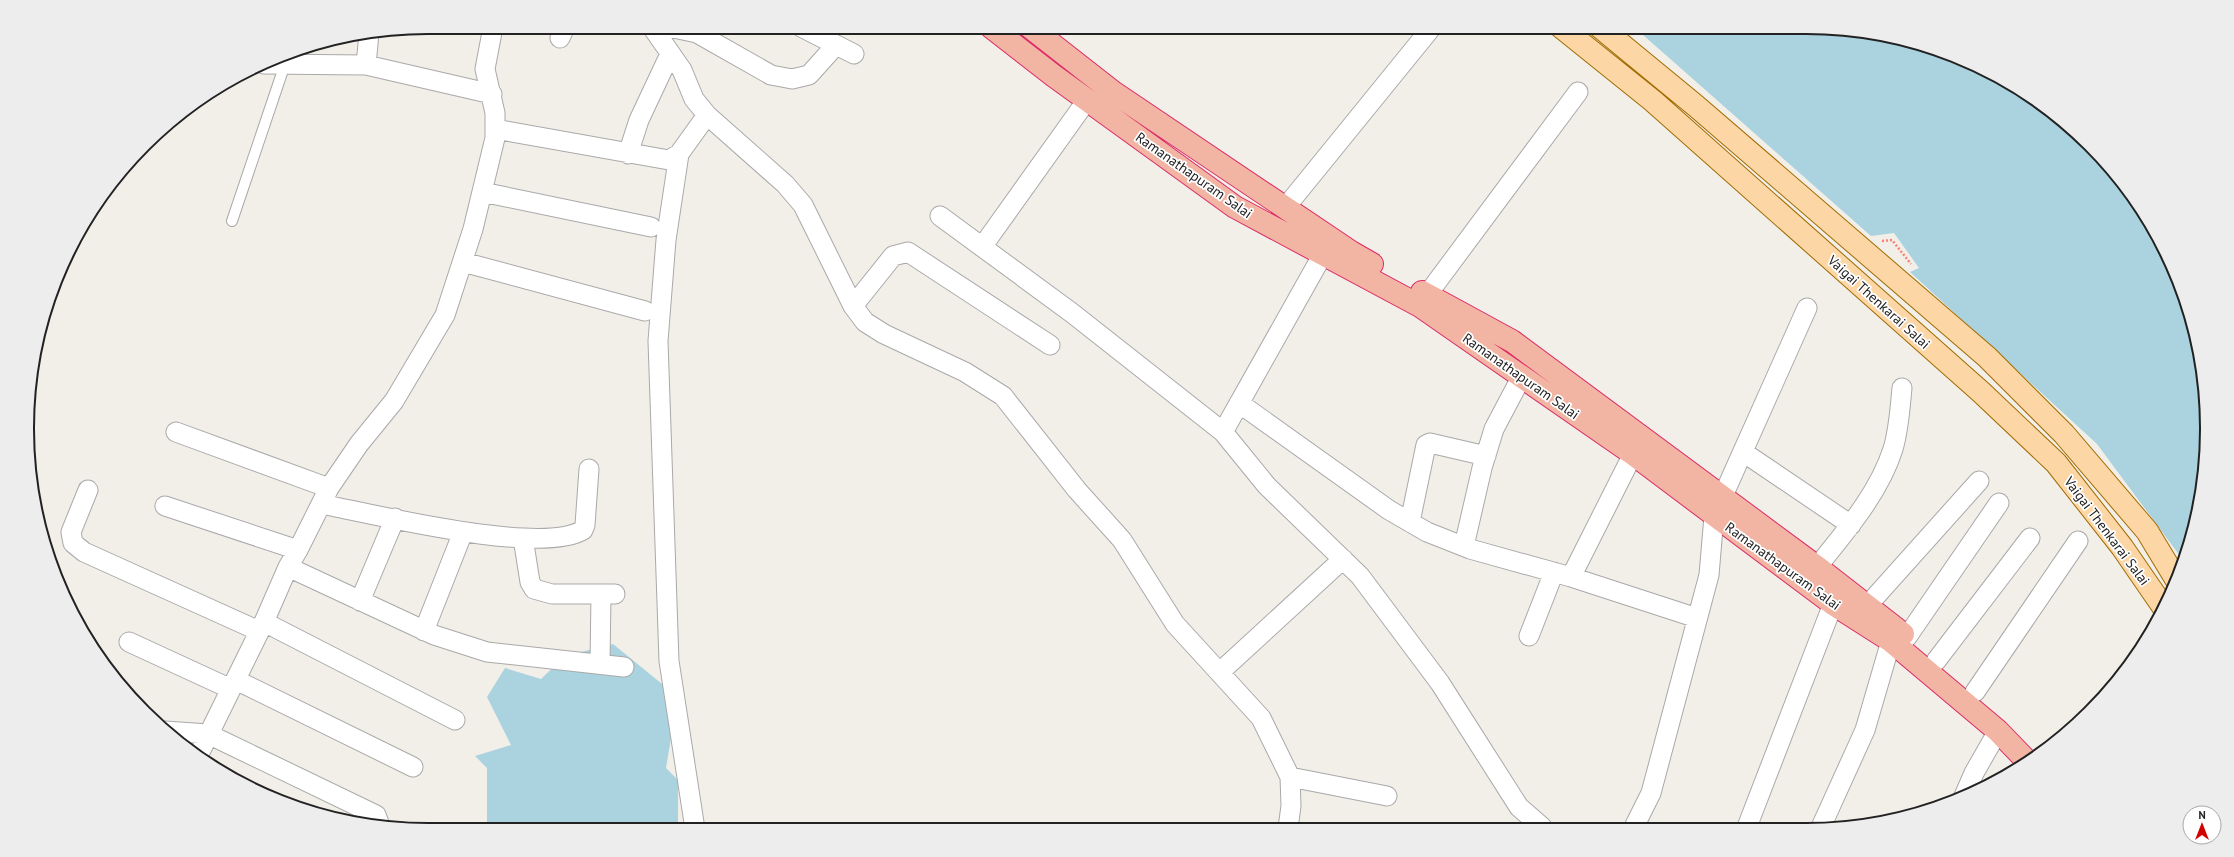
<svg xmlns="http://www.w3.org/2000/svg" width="2234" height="857" viewBox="0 0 2234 857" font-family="'PT Sans',sans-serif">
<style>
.water{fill:#aad3df}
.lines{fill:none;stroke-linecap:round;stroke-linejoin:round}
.service-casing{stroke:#a9a9a9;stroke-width:12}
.minor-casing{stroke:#a9a9a9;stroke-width:21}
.primary-casing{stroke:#a06b00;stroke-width:24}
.trunk-casing{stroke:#dc2a67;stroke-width:24}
.path{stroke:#fa8072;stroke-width:2.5;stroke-dasharray:2 2;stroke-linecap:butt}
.service{stroke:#fff;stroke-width:10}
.minor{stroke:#fff;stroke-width:19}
.primary{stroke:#fcd6a4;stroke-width:22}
.trunk{stroke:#f2b4a3;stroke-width:22}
.labels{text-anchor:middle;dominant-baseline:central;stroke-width:3.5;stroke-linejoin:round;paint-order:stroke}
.street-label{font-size:14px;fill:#222;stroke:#fff}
.rim{fill:none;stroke:#222;stroke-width:2}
</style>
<rect width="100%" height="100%" fill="#f2efe9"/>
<path class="water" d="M1634 27H1805L1910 41 1983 69 2050 110 2108 164 2153 228 2186 300 2204 376 2206 455 2193 533 2183 560 2097 444 1910 272 1919 268 1894 233 1871 236Z
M613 644 678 697 666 768 678 780V829L487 830V768L475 756 511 745 487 697 505 668 541 679 565 656Z"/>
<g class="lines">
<defs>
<path id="service" d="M232 221 285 64"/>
<path id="minor" d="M652 27 682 70 694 99 707 115 785 184 803 205 853 306 865 322 884 334 965 372 1003 396 1077 490 1122 540 1175 624 1261 718 1290 777 1291 806 1288 828
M669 27 697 33 771 75 792 79 809 75 836 45
M801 27 854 54
M560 38 565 27
M264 64 366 65 492 94
M366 65 369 33
M495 129 669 160 679 154 707 115
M628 154 639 120 670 54
M679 154 666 240 658 341 669 661 695 829
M482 192 651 227
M1285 208 1432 27
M940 216 1072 313 1223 432
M982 247 1087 100
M1323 254 1223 432 1267 486 1360 576 1440 683 1519 807 1542 827
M463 262 645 311
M1427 295 1578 92
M853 306 893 256 908 252 1050 345
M1239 403 1389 510 1427 532 1470 549 1571 577 1697 618
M176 432 329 488
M1743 452 1851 525
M88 490 71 532 73 543 84 552 259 631
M321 504C373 514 541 556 583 530L585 525 589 469
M165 506 298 550
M1410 522 1426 445 1430 443 1486 456
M523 538 530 582 534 589 552 594H615
M1464 546 1482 468 1494 429 1522 376
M288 567 434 635 487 652 624 667
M1817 567C1846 531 1879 493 1893 449 1899 429 1900 408 1902 388
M1571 577 1633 454
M360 601 395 518
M1867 606 1979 481
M264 622 455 720
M424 631 463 532
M1529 636 1554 572
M1907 637 1999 503
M129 642 231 689
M1936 661 2030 538
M600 664 601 594
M1220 672 1343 559
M236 680 413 767
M1975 692 2078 541
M165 731 208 734 376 815 379 823
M198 756 264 622 288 567 298 550 329 488 359 444 394 401 445 315 473 229 495 138V113L485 69 493 27
M1290 777 1387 796
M1964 796 1974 773 1998 731
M1635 825 1651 793 1709 575 1714 516 1807 308
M1747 827 1833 604
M1821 827 1865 730 1891 641"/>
<path id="primary" d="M1561 27 1653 101 1981 392 2056 463 2122 547 2164 608
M1600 27 1696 106 1987 357 2064 434 2147 531 2176 579"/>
<path id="trunk" d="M991 27 1054 76 1235 207 1420 306 1633 454 1833 604 1891 641 1998 731 2026 760
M1030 27 1113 92 1351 252 1372 264
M1422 292 1512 341 1817 567 1903 634"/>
</defs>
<use href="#service" class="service-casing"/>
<use href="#minor" class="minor-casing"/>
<use href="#primary" class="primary-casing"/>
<use href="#trunk" class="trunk-casing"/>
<path class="path" d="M1882 241 1892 240 1911 264"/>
<use href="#service" class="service"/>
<use href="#minor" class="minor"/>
<use href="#primary" class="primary"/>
<use href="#trunk" class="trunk"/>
</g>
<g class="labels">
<g class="street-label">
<text transform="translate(1194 175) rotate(35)">Ramanathapuram Salai</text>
<text transform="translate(1879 302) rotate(42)">Vaigai Thenkarai Salai</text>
<text transform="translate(1521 376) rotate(35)">Ramanathapuram Salai</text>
<text transform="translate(2107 531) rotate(53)">Vaigai Thenkarai Salai</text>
<text transform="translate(1783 566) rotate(36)">Ramanathapuram Salai</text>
</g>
</g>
<path d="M0 0H2234V857H0ZM428 34H1806A394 394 0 0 1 2200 428V429A394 394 0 0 1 1806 823H428A394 394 0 0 1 34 429V428A394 394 0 0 1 428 34Z" fill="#ededed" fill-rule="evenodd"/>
<path class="rim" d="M428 34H1806A394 394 0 0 1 2200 428V429A394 394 0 0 1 1806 823H428A394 394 0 0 1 34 429V428A394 394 0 0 1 428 34Z"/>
<g transform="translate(2202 825)"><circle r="19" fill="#ffffff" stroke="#a7a7a7"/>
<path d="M0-3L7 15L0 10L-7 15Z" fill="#d40000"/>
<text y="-6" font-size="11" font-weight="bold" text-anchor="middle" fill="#222222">N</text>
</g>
</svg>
